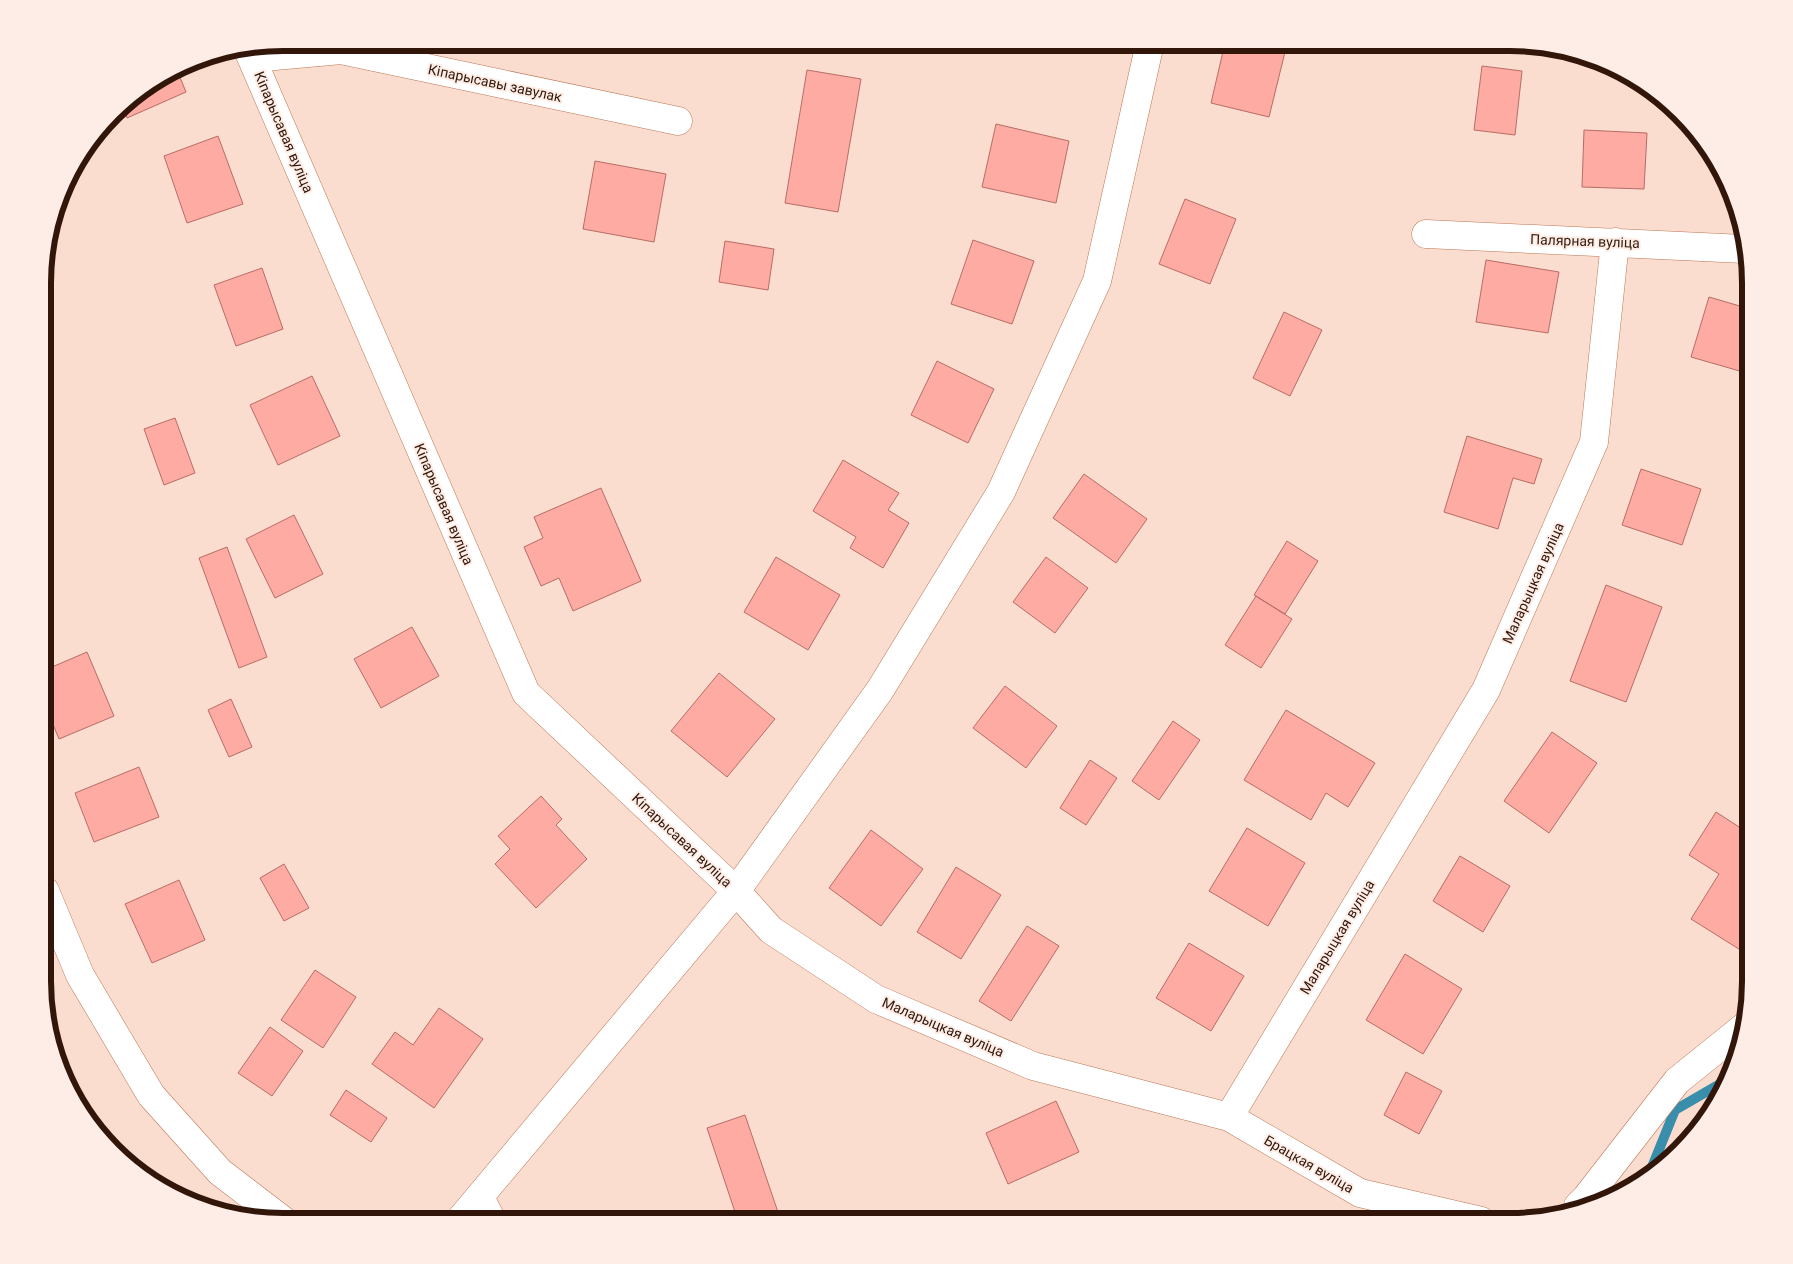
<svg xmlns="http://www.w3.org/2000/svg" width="1793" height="1264" viewBox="0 0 1793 1264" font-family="Roboto,sans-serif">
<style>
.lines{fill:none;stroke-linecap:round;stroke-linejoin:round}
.stream{stroke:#398eab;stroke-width:10}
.building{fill:#fdaba3;stroke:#b86c65}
.minor-casing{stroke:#bc7757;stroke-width:29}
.minor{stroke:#fff;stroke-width:28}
.labels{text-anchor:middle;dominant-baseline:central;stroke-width:4;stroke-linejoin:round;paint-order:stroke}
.street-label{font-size:14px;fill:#311609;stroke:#fdede6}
.rim{fill:none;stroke:#311609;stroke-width:6}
</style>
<rect width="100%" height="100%" fill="#fbddcf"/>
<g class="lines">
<path class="stream" d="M1652 1167 1675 1110 1725 1081"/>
</g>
<path class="building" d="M1225 43H1245L1285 52 1269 117 1211 103Z
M1482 66 1522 71 1515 135 1474 130Z
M177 70 186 92 127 118 122 106 124 103Z
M807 70 861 79 838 212 785 203Z
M996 124 1069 141 1056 203 982 187Z
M1584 130 1647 133 1644 189 1582 187Z
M218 136 243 204 187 223 164 156Z
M595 161 666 174 654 242 583 229Z
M1185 199 1236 219 1210 284 1159 264Z
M973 240 1034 261 1012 324 951 304Z
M725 241 774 249 768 290 719 282Z
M1486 260 1559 272 1548 333 1476 322Z
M262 268 283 329 236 346 214 285Z
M1709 297 1750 309V374L1691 357Z
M1284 312 1322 330 1290 396 1253 378Z
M937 361 994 389 968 443 911 415Z
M312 376 340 436 278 465 250 405Z
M175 418 195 473 164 485 144 429Z
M1467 436 1542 459 1534 484 1513 478 1498 529 1444 512Z
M843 460 899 493 888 510 909 523 883 568 850 548 856 537 813 511Z
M1641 469 1701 489 1682 545 1622 525Z
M1084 474 1147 519 1116 563 1053 518Z
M601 488 641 581 573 611 559 578 541 586 524 547 543 538 534 517Z
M294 515 323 574 275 598 246 539Z
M1287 541 1318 561 1285 614 1254 595Z
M227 547 267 657 239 668 199 558Z
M776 557 840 595 808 650 744 612Z
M1046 557 1088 588 1055 633 1013 602Z
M1606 585 1662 607 1626 702 1570 681Z
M1256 596 1292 619 1261 668 1225 645Z
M412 627 439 676 381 708 354 659Z
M87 652 114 716 59 739 45 705V670Z
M719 673 775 719 727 777 671 731Z
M1005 686 1057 726 1026 768 973 728Z
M231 699 252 747 229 757 208 710Z
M1286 710 1375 763 1348 807 1326 793 1311 820 1244 780Z
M1173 721 1200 740 1159 800 1132 781Z
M1552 732 1597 763 1549 833 1504 801Z
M1090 760 1117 778 1086 825 1060 808Z
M139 767 159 817 94 842 75 793Z
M541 796 562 819 556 825 587 859 536 908 495 864 510 849 498 836Z
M1716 812 1750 834V956L1691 919 1719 874 1689 855Z
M1247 828 1305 863 1268 926 1209 891Z
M871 830 923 869 881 926 829 888Z
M1460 856 1510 886 1483 932 1433 901Z
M284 864 309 908 284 921 260 878Z
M956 867 1001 895 961 959 917 932Z
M179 880 205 940 152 963 125 904Z
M1027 926 1059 946 1011 1021 979 1001Z
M1189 943 1244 976 1211 1031 1156 998Z
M1405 954 1462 989 1423 1054 1366 1020Z
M315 970 356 997 323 1048 281 1020Z
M439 1008 483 1039 434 1108 372 1064 395 1032 413 1045Z
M270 1027 303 1051 272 1096 238 1073Z
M1406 1072 1442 1091 1419 1134 1384 1115Z
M346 1090 387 1118 371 1142 330 1115Z
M1056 1101 1079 1152 1008 1184 986 1133Z
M745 1115 781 1221H738L707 1128Z"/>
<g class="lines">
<defs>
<path id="minor" d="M248 50 526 693 736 891 771 930 876 999 1033 1066 1229 1117 1486 690 1594 442 1615 242
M252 58 341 50 678 121
M1426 234 1744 249
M45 891 80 975 151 1095 220 1172 284 1221
M1229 1117 1360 1193 1481 1221
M480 1197 492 1221
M1578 1206 1586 1198 1677 1081 1744 1027
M459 1221 736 891 880 690 1001 492 1097 281 1150 43"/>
</defs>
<use href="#minor" class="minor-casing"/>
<use href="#minor" class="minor"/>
</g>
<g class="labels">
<g class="street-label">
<text transform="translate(495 83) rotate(12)">Кіпарысавы завулак</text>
<text transform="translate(284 132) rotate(67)">Кіпарысавая вуліца</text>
<text transform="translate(1585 241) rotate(2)">Палярная вуліца</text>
<text transform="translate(444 504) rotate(67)">Кіпарысавая вуліца</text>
<text transform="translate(1533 583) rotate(-66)">Маларыцкая вуліца</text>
<text transform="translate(682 840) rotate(43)">Кіпарысавая вуліца</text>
<text transform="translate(1337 937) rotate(-59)">Маларыцкая вуліца</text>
<text transform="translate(943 1027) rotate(23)">Маларыцкая вуліца</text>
<text transform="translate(1309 1164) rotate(30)">Брацкая вуліца</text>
</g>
</g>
<path d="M0 0H1793V1264H0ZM283 51H1510A232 232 0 0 1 1742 283V981A232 232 0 0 1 1510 1213H283A232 232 0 0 1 51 981V283A232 232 0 0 1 283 51Z" fill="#fdede6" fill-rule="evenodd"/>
<path class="rim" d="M283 51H1510A232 232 0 0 1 1742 283V981A232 232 0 0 1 1510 1213H283A232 232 0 0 1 51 981V283A232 232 0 0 1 283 51Z"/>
</svg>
